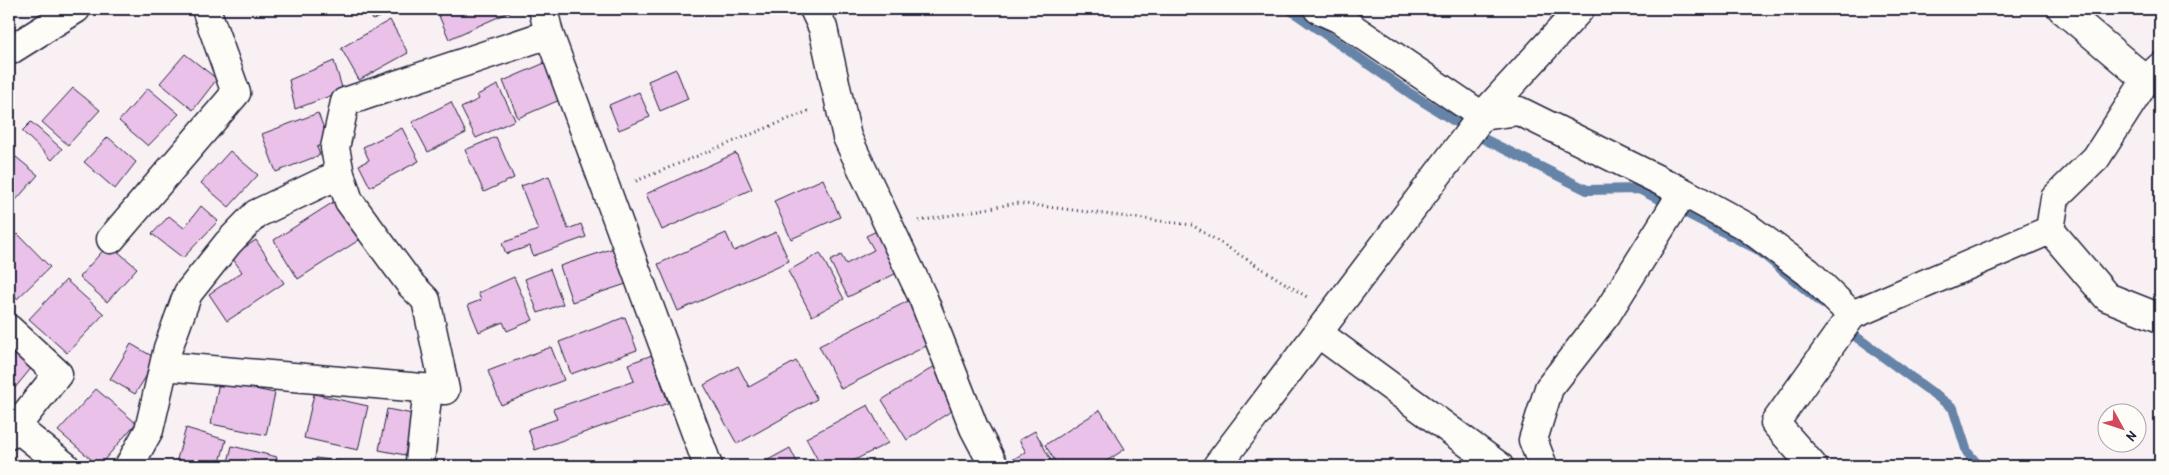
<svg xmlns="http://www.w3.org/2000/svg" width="2169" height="475" viewBox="0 0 2169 475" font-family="'Patrick Hand',sans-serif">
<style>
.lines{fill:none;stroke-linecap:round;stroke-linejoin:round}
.stream{stroke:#6684a8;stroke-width:10}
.building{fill:#eac1e9;stroke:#22223b}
.minor-casing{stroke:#22223b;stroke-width:31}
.path{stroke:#22223b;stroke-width:3;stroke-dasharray:1 4;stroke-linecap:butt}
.minor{stroke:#fdfcf7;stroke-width:28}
</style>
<rect width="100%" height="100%" fill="#f9f0f4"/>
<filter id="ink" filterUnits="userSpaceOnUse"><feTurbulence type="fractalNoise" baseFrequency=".02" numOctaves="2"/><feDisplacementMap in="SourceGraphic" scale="10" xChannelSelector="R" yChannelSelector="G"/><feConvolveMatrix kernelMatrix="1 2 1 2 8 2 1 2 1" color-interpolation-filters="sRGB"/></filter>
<g filter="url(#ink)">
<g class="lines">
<path class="stream" d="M1289 9 1411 94 1480 137 1587 190 1639 189 1757 249 1823 304
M1855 336 1953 408 1967 452 1979 466"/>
</g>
<path class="building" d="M368 9H398L373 20Z
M436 9H516L449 39Z
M390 20 408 53 359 80 341 48Z
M185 54 217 79 193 110 160 83Z
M334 61 343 91 295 109 289 80Z
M547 62 562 99 518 118 503 81Z
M676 69 688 99 660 111 648 81Z
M498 85 515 120 476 138 461 108 479 99 477 95Z
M73 88 100 110 68 145 42 122Z
M148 88 179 114 148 146 119 121Z
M639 92 650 117 619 130 609 105Z
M451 102 466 133 428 152 412 122Z
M318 113 329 142 317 147 320 155 276 172 262 134Z
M31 122 62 149 52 160 22 131Z
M402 128 419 161 370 187 359 165 369 160 363 147Z
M108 137 136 162 115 189 84 162Z
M496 137 514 178 484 192 465 150Z
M230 151 258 175 229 207 201 183Z
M736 153 752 189 662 230 646 194Z
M16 157 38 175 9 208V164Z
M549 176 568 229 581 224 586 237 533 256 530 246 506 254 502 243 538 230 521 186Z
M823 179 840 217 791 239 774 201Z
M335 201 359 240 298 279 274 240Z
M201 206 218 221 183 258 152 234 169 216 184 228Z
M885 227 905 269 848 297 830 261 841 255 846 264 874 250 866 236Z
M776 232 789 261 678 311 658 264 726 233 734 251Z
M18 234 50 267 17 299 9 292V243Z
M256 240 284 283 227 321 209 294 242 272 231 256Z
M109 244 137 268 107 302 79 277Z
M614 248 626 284 572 302 560 266Z
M820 253 844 299 812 316 788 271Z
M550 269 563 304 538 313 525 279Z
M514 277 533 320 507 331 503 322 479 332 468 305 481 300 478 293Z
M66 280 104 314 67 353 29 319Z
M914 298 936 341 841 389 819 346Z
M625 317 637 350 571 374 559 342Z
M131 344 157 359 135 394 110 379Z
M9 347 33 366 9 395Z
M551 347 564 380 501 405 488 371Z
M652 355 668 403 535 450 528 429 557 419 553 409 634 381 628 364Z
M940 357 956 408 907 440 882 400 935 366Z
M796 361 817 399 737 444 704 385 738 366 749 387Z
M219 382 275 393 266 435 211 424Z
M96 389 136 423 99 466 58 431Z
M314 394 368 406 358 450 304 438Z
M868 405 888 443 843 466H821L806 438Z
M387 409 413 414 405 455 379 450Z
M1100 410 1125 449 1099 466H1058L1045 445Z
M186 428 226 440 219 466H175Z
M1035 431 1054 466H1010L1008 462 1026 452 1019 440Z
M232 446 277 457 275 466H227Z
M790 448 799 466H757Z
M316 458 361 464 360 466H315Z"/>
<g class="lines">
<defs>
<path id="minor" d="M543 9 549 34 708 466
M814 9 823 28 847 137 923 298 974 428 994 466
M1318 9 1338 18 1482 116 1580 9
M2062 9 2146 80
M9 51 76 9
M2050 230 2055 198 2096 158 2146 80 2160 67
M2050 230 2107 297 2160 318
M111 239 236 93 206 9
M9 329 58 374 9 435
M1318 333 1499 466
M164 366 445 390 426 300 411 285 349 201 340 174 335 148 345 102 549 34
M16 427 65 466
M129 466 149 430 168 348 188 293 228 243 256 214 340 174
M422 466 420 462 428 388
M1217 466 1482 116 1519 111 1683 192 1747 227 1808 272 1852 315
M1543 466 1533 440 1549 388 1606 315 1683 192
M1813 466 1775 423 1852 315 2050 230"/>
</defs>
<use href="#minor" class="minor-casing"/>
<path class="path" d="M636 181 811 110
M919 221 1017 203 1192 225 1307 297"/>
<use href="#minor" class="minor"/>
</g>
</g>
<rect width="2169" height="475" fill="none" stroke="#fdfcf7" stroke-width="30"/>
<rect x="15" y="15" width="2139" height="445" fill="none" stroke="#22223b" stroke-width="2" filter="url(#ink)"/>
<g transform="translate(2122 428) rotate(130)"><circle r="24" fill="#fdfcf7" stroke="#a5a5ac"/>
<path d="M0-4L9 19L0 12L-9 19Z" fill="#d1495b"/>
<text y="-8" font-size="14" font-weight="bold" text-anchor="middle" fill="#22223b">N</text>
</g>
</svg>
